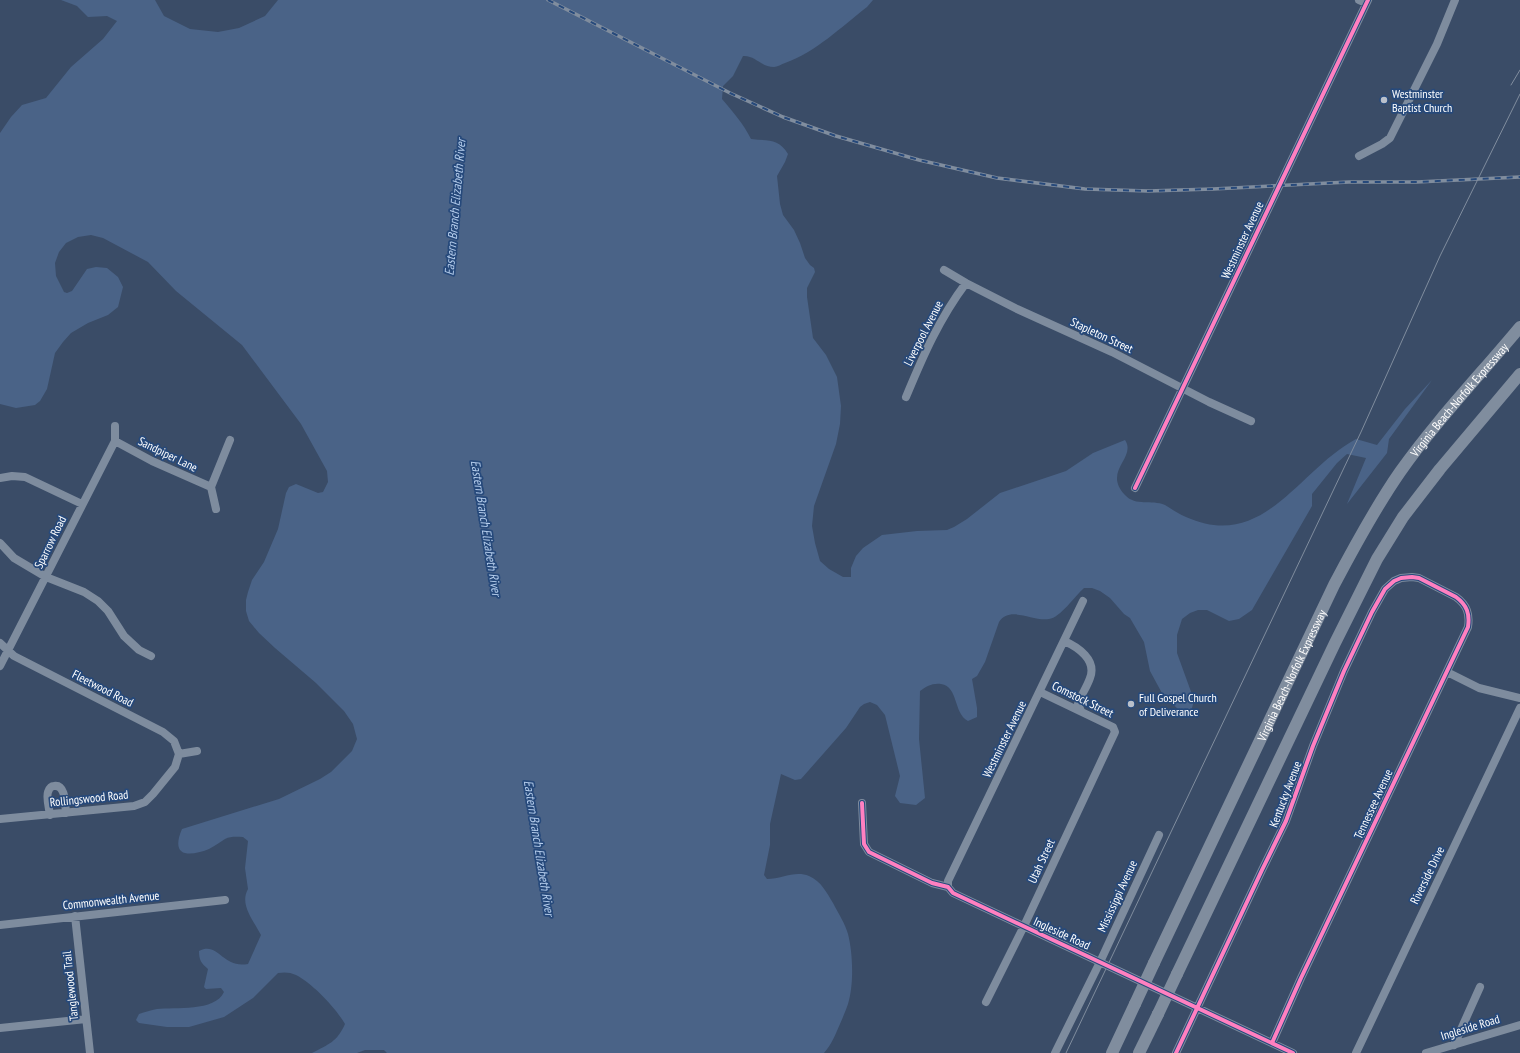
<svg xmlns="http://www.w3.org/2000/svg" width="1520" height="1053" viewBox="0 0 1520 1053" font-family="'PT Sans Narrow',sans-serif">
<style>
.water{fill:#4a6387}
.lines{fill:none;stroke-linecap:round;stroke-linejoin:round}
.minor{stroke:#7e8c9e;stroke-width:8}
.highway{stroke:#808d9e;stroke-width:12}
.tram{stroke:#808d9e;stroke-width:1}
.rail-casing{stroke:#808d9e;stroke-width:3.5}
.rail{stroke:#26497b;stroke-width:2;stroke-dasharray:6;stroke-linecap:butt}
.highway-bridge{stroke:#808d9e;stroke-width:12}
.cycleway-casing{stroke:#26497b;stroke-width:6}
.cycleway{stroke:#ff80c0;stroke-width:4}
.poi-dot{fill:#bac0ca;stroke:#26497b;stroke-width:1.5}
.labels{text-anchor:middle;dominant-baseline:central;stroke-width:3.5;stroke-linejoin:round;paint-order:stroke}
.poi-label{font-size:12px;fill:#fff;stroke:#26497b;text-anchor:start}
.street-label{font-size:12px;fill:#fff;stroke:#26497b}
.water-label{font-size:13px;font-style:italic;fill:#b5cdec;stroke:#26497b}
</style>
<rect width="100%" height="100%" fill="#3a4c67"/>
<path class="water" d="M61 0H155L164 16 190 29 218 32 239 28 265 16 278 0H873L867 7C841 27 816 52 785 63 782 64 777 67 774 67 761 67 755 55 743 56L733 76 723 86 722 99C733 112 743 123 751 139 767 141 779 138 788 154L785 162 777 176 780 204 783 215 794 230 800 243 805 258 810 265 814 268 815 272 807 288V297L813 338 826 355 837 377 841 406 840 424 836 444 814 506 812 526 815 543 820 561 829 569 843 577H851V568L856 556 863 548 882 535 917 531 947 530 954 527 967 519 1000 493 1066 471 1093 453 1125 440C1137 458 1102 471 1125 495 1136 507 1151 499 1165 505 1172 509 1178 514 1186 517 1264 552 1298 470 1356 439L1377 445 1405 409 1432 380 1389 439 1387 453 1347 504 1366 458 1347 454 1337 463 1312 494V506L1252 610 1239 619 1229 621 1207 610H1198L1190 613 1182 619 1177 635V653L1194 700 1191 712 1179 710 1163 695 1150 671 1144 642 1130 618 1124 614 1110 598 1100 591 1092 588H1084C1075 596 1060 618 1049 619 1033 622 1010 605 999 622L985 662 977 676 972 679 977 708V717L968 721C953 713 959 687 941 684 932 683 927 686 920 691L919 739 925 798 916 805 900 803 895 796 900 776 885 715 877 705 870 702 864 704 860 707 846 728 801 779 795 780 781 774 770 824V845L764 875 767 879C782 879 795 870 809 876 821 881 827 893 833 903 838 913 845 923 848 934 853 954 854 984 848 1004 846 1010 843 1017 840 1024 835 1035 832 1044 824 1053H387L384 1050H365L357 1053H312C329 1044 337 1042 345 1024 335 1007 313 984 296 975 290 972 284 972 278 973L253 998 224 1017 189 1027H167L139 1023 136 1020 139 1014C145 1012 151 1010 157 1009 175 1007 215 1012 224 992L221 988 206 989 204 987 208 969C201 963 199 960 199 951 219 941 222 969 248 964L261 935C254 921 239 905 248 889L245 868 248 841 243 837C237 837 231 836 225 839 220 842 215 846 209 849 189 857 170 857 182 829L279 799 320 779 331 772 352 751 357 739 353 724 344 711 316 683 275 648 259 633 249 621 246 611V600L248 592 252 580 264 562 278 529 286 493 289 487 296 484 318 493 323 492 328 482 327 471 301 424 242 345 176 291 148 262 103 238 91 235 78 237 66 243 59 252 55 263 56 276 64 292 67 293 72 291 87 269 96 267 107 268 118 277 123 287 118 307 108 315 88 323 71 333 63 342 55 353 47 389 40 401 35 405 16 408 0 404V133L11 117 22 105 46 98 71 67 103 39 117 21 107 16 88 17 77 6Z"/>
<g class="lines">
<path class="minor" d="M1359 0 1366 3
M1359 156 1382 144 1390 138 1437 44 1455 0
M944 270 966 283 1017 309 1112 352 1209 402 1251 421
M906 397C923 356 939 319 966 283
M115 441 152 461 211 487
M0 478 12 476 25 477 82 504
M1135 488 1368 0
M216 509 211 487 230 440
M0 543 14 558 46 577 84 592 98 601 108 611 124 636 139 650 151 656
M1064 641C1078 647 1097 660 1090 678 1087 687 1081 695 1078 704L1081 711
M0 643 14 656 163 732 174 741 179 754
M0 666 115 441V426
M1447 672 1479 688 1520 698
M179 754 197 751
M862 803 864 844 869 852 932 883 948 887 953 893 1293 1053
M50 815C49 808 46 798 48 792 49 789 51 786 54 786 66 784 65 805 66 813
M0 819 134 806 145 802 153 794 175 767 179 754
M948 887V881L1083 601
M75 916 90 1053
M0 925 225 900
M986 1002 1024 926 1115 732 1113 727 1040 692
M0 1028 86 1019
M1454 1045 1480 987
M1055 1053 1100 962 1159 835
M1176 1053 1262 870 1286 821 1313 746 1344 671 1372 612 1385 589 1394 581 1401 578 1412 577 1419 578 1456 597C1467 605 1470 614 1468 627L1301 978 1272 1043
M1356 1053 1520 708
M1426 1053 1520 1025"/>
<g class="highway">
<path id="s1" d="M1154 963 1334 585C1354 547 1375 508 1400 472 1436 421 1480 375 1520 327"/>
<path d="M1177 974 1335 643 1377 559 1403 517 1440 469 1520 374"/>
<path d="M1112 1053 1135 1004"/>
<path d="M1139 1053 1158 1014"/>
</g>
<path class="tram" d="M1511 85 1520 70
M1066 1053 1361 432 1440 256 1520 94"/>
<defs>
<path id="rail" d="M548 0 730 93 783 117 836 136 919 160 997 178 1085 189 1148 191 1213 189 1349 182H1417L1520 177"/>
</defs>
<use href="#rail" class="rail-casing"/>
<use href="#rail" class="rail"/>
<path class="highway-bridge" d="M1135 1004 1154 963
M1158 1014 1177 974"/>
<defs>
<path id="cycleway" d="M1135 488 1368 0
M862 803 864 844 869 852 932 883 948 887 953 893 1293 1053
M1176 1053 1262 870 1286 821 1313 746 1344 671 1372 612 1385 589 1394 581 1401 578 1412 577 1419 578 1456 597C1467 605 1470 614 1468 627L1301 978 1272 1043"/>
</defs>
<use href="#cycleway" class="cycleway-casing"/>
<use href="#cycleway" class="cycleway"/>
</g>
<g class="poi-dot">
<circle cx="1384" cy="100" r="4"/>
<circle cx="1131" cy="704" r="4"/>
</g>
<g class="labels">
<g class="poi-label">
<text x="1392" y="93">Westminster<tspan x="1392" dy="14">Baptist Church</tspan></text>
<text x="1139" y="697">Full Gospel Church<tspan x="1139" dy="14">of Deliverance</tspan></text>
</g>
<g class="street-label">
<text transform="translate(1242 240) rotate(-65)">Westminster Avenue</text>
<text transform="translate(923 333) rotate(-63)">Liverpool Avenue</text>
<text transform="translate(1102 335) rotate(25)">Stapleton Street</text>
<text stroke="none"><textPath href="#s1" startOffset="643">Virginia Beach-Norfolk Expressway</textPath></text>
<text transform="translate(168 454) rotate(26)">Sandpiper Lane</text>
<text transform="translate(50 542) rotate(-64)">Sparrow Road</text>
<text stroke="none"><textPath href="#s1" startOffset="319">Virginia Beach-Norfolk Expressway</textPath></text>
<text transform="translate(103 688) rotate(27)">Fleetwood Road</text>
<text transform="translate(1083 699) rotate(26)">Comstock Street</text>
<text transform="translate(1004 739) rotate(-64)">Westminster Avenue</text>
<text transform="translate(1285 794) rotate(-69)">Kentucky Avenue</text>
<text transform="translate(89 798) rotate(-6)">Rollingswood Road</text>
<text transform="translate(1373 804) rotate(-65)">Tennessee Avenue</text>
<text transform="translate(1041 861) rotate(-65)">Utah Street</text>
<text transform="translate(1427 875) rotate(-64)">Riverside Drive</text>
<text transform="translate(1117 896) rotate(-65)">Mississippi Avenue</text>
<text transform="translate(111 900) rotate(-6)">Commonwealth Avenue</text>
<text transform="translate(1062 933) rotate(25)">Ingleside Road</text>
<text transform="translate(70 986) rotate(-96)">Tanglewood Trail</text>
<text transform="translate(1470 1027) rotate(-17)">Ingleside Road</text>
</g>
<g class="water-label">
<text transform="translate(455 207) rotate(-85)">Eastern Branch Elizabeth River</text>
<text transform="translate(486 528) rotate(81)">Eastern Branch Elizabeth River</text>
<text transform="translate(539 848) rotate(81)">Eastern Branch Elizabeth River</text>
</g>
</g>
</svg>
